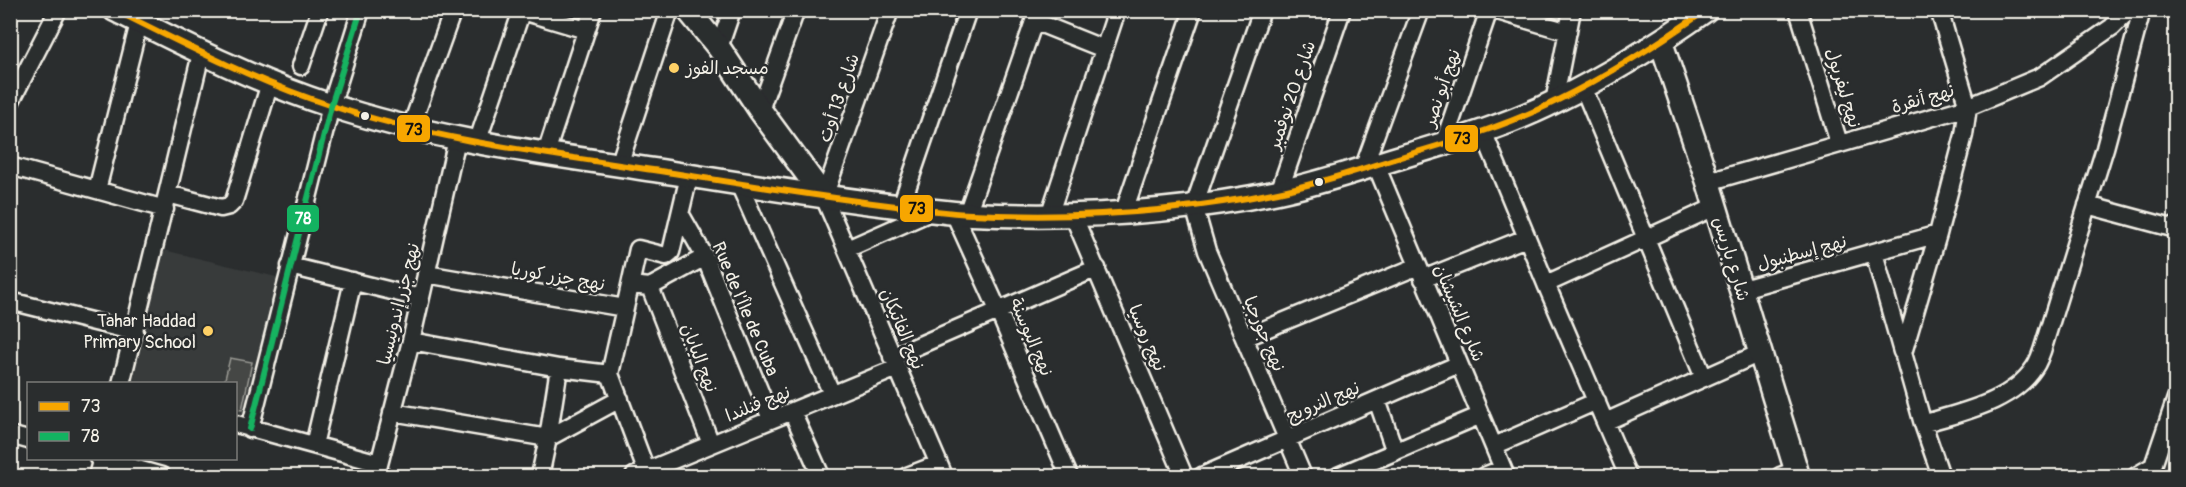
<svg xmlns="http://www.w3.org/2000/svg" width="2186" height="487" viewBox="0 0 2186 487" font-family="Pangolin,'Playpen Sans Arabic',sans-serif">
<style>
.built{fill:#373a3a}
.green{fill:#444645;stroke:#9c9c96;stroke-width:1.5}
.lines{fill:none;stroke-linecap:round;stroke-linejoin:round}
.street-casing{stroke:#f4f1e8;stroke-width:21}
.secondary-casing{stroke:#f4f1e8;stroke-width:27}
.street{stroke:#2a2d2e;stroke-width:16}
.secondary{stroke:#2a2d2e;stroke-width:22}
.bus-1-casing{stroke:#2a2d2e;stroke-width:10}
.bus-2-casing{stroke:#2a2d2e;stroke-width:10}
.bus-1{stroke:#f7a600;stroke-width:6}
.bus-2{stroke:#13b361;stroke-width:6}
.poi-dot{fill:#ffd166;stroke:#2a2d2e;stroke-width:2}
.bus-dot{fill:#f4f1e8;stroke:#2a2d2e;stroke-width:2}
.labels{text-anchor:middle;dominant-baseline:central;stroke-width:5;stroke-linejoin:round;paint-order:stroke}
.poi-label{font-size:18px;fill:#f4f1e8;stroke:#2a2d2e;text-anchor:start}
.street-label{font-size:18px;fill:#f4f1e8;stroke:#2a2d2e}
.line-badge{stroke:#2a2d2e;stroke-width:2}
.badge-label{font-size:16px;text-anchor:middle;font-weight:bold;fill:#fff}
.pale-badge-label{font-size:16px;text-anchor:middle;font-weight:bold;fill:#111}
</style>
<rect width="100%" height="100%" fill="#2a2d2e"/>
<filter id="ink" filterUnits="userSpaceOnUse"><feTurbulence type="fractalNoise" baseFrequency=".0167" numOctaves="2"/><feDisplacementMap in="SourceGraphic" scale="12" xChannelSelector="R" yChannelSelector="G"/><feConvolveMatrix kernelMatrix="1 2 1 2 8 2 1 2 1" color-interpolation-filters="sRGB"/></filter>
<g filter="url(#ink)">
<path class="built" d="M164 250 285 279 247 426 236 423V384H132Z"/>
<path class="green" d="M230 358 252 362 242 410 236 409V384L224 383Z"/>
<g class="lines">
<defs>
<path id="street" d="M890 10 824 197 944 476
M1262 10 1194 206 1207 251 1303 476
M1494 10 1568 32
M1798 10 1839 143
M1939 10 1968 107 1964 135 1938 234 1903 353 1923 424 1941 476
M522 11 586 30
M1034 21 1104 49
M719 48 732 10
M301 66 320 10
M1583 87 1704 378
M1554 102 1572 10
M10 103 58 10
M760 110 796 10
M411 127 453 10
M1483 131 1546 284 1715 207
M477 143 522 10
M1443 145 1489 10
M546 153 593 10
M619 165 670 10
M1376 165 1506 476
M10 166 165 209
M1363 169 1421 10
M1708 182 1968 107 2040 77 2112 27 2129 10
M739 184 832 394
M97 190 139 23
M1279 192 1342 10
M168 194 221 208 229 206 234 201 270 83
M2087 205 2176 229
M901 206 968 10
M954 213 998 310 1069 476
M967 214 1038 10
M1123 214 1193 10
M681 215 705 257 771 419
M1073 215 1184 476
M1049 216 1117 10
M847 249 933 211
M1874 253 1902 352
M290 266 420 298
M426 274 625 308 638 249 666 256 671 252 689 176
M1423 279 1526 238
M1546 284 1605 422 1760 353
M640 286 650 287 705 257
M650 287 711 444
M1739 290 1938 234
M10 301 135 332
M1244 338 1418 266
M411 341 559 368 610 374 625 308
M892 357 1097 268
M610 374 646 470
M121 384 201 54
M1377 400 1395 452
M792 411 821 476
M392 412 548 438 559 368
M1605 422 1628 476
M236 424 379 463
M1923 424C1960 412 2011 403 2034 368 2040 360 2043 348 2046 338L2105 148 2142 10
M250 429 331 106 361 10
M10 435 28 440
M314 445 353 281
M1494 446 1597 401
M98 458 162 476
M97 476 102 458
M376 476 411 341 457 139
M540 476 548 438 620 399
M634 476 897 368
M907 476 938 464
M1202 476 1459 364
M1338 476 1481 415
M1484 476 1502 469
M1780 476 1796 470
M2136 476 2153 466 2176 398"/>
<path id="secondary" d="M115 10C185 45 255 81 329 105 440 142 558 155 673 173 747 185 821 197 896 206 921 209 946 213 971 214 1074 219 1177 213 1278 192 1322 183 1364 168 1407 155 1457 140 1509 125 1556 101 1609 75 1658 44 1706 10
M688 10 719 48 760 110 824 197
M1661 42 1708 182 1798 476"/>
</defs>
<use href="#street" class="street-casing"/>
<use href="#secondary" class="secondary-casing"/>
<use href="#street" class="street"/>
<use href="#secondary" class="secondary"/>
<defs>
<path id="bus-1" d="M115 10C185 45 255 81 329 105 440 142 558 155 673 173 747 185 821 197 896 206 921 209 946 213 971 214 1074 219 1177 213 1278 192 1322 183 1364 168 1407 155 1457 140 1509 125 1556 101 1609 75 1658 44 1706 10"/>
<path id="bus-2" d="M250 429 331 106 361 10"/>
</defs>
<use href="#bus-1" class="bus-1-casing"/>
<use href="#bus-2" class="bus-2-casing"/>
<use href="#bus-1" class="bus-1"/>
<use href="#bus-2" class="bus-2"/>
</g>
</g>
<g class="poi-dot">
<circle cx="674" cy="68" r="6"/>
<circle cx="208" cy="331" r="6"/>
</g>
<g class="bus-dot">
<circle cx="365" cy="116" r="5"/>
<circle cx="1319" cy="182" r="5"/>
</g>
<g class="labels">
<g class="poi-label">
<text x="686" y="68">مسجد الفوز</text>
<text x="196" y="321" text-anchor="end">Tahar Haddad<tspan x="196" dy="21">Primary School</tspan></text>
</g>
<g class="street-label">
<text transform="translate(1442 88) rotate(-71)">نهج أبو نصر</text>
<text transform="translate(1843 88) rotate(73)">نهج ليفربول</text>
<text transform="translate(1292 95) rotate(-71)">شارع 20 نوفمبر</text>
<text transform="translate(839 98) rotate(-71)">شارع 13 أوت</text>
<text transform="translate(1923 99) rotate(-16)">نهج أنقرة</text>
<text transform="translate(1802 253) rotate(-15)">نهج إسطنبول</text>
<text transform="translate(1731 259) rotate(73)">شارع باريس</text>
<text transform="translate(558 277) rotate(10)">نهج جزر كوريا</text>
<text transform="translate(399 304) rotate(-76)">نهج جزر إندونيسيا</text>
<text transform="translate(745 309) rotate(67)">Rue de l'Île de Cuba</text>
<text transform="translate(1459 313) rotate(67)">شارع الشيشان</text>
<text transform="translate(902 329) rotate(67)">نهج الفاتيكان</text>
<text transform="translate(1264 334) rotate(67)">نهج جورجيا</text>
<text transform="translate(1031 337) rotate(67)">نهج البوسنة</text>
<text transform="translate(1147 338) rotate(67)">نهج روسيا</text>
<text transform="translate(699 358) rotate(69)">نهج اليابان</text>
<text transform="translate(1323 402) rotate(-23)">نهج النرويج</text>
<text transform="translate(758 404) rotate(-22)">نهج فنلندا</text>
</g>
</g>
<g class="line-badge">
<rect x="396" y="114" width="35" height="29" rx="6" fill="#f7a600"/>
<rect x="1444" y="124" width="35" height="29" rx="6" fill="#f7a600"/>
<rect x="899" y="194" width="35" height="29" rx="6" fill="#f7a600"/>
<rect x="286" y="204" width="34" height="29" rx="6" fill="#13b361"/>
</g>
<g class="badge-label">
<text x="303" y="224">78</text>
</g>
<g class="pale-badge-label">
<text x="414" y="135">73</text>
<text x="1462" y="144">73</text>
<text x="917" y="214">73</text>
</g>
<rect width="2186" height="487" fill="none" stroke="#2a2d2e" stroke-width="36"/>
<rect x="18" y="18" width="2150" height="451" fill="none" stroke="#f4f1e8" stroke-width="2" filter="url(#ink)"/>
<rect x="27" y="382" width="210" height="78" fill="#2a2d2e" stroke="#7b7b78" stroke-width="1.5"/>
<rect x="39" y="402" width="30" height="9" fill="#f7a600" stroke="#7b7b78" stroke-width="1.5"/>
<text x="81" y="412" font-size="18" fill="#f4f1e8">73</text>
<rect x="39" y="432" width="30" height="9" fill="#13b361" stroke="#7b7b78" stroke-width="1.5"/>
<text x="81" y="442" font-size="18" fill="#f4f1e8">78</text>
</svg>
